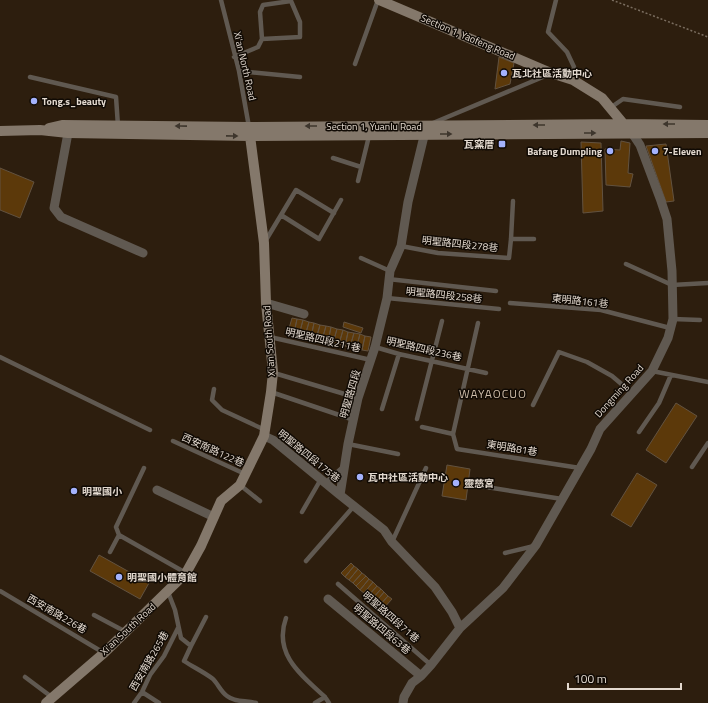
<svg xmlns="http://www.w3.org/2000/svg" width="708" height="703" viewBox="0 0 708 703" font-family="'Titillium Web','Noto Sans TC',sans-serif">
<style>
.building{fill:#5c390a;stroke:#625240}
.lines{fill:none;stroke-linecap:round;stroke-linejoin:round}
.path{stroke:#7a6d5f;stroke-width:1.5;stroke-dasharray:2 2;stroke-linecap:butt}
.lane{stroke:#605951;stroke-width:4.5}
.street{stroke:#605951;stroke-width:9}
.secondary{stroke:#84786b;stroke-width:10}
.oneway{fill:#3e362d}
.poi-dot{fill:#a4b2fc;stroke:#100a04;stroke-width:1.5}
.labels{text-anchor:middle;dominant-baseline:central;stroke-width:3;stroke-linejoin:round;paint-order:stroke}
.street-label{font-size:10px;fill:#e3d9cf;stroke:#100a04}
.poi-label{font-size:10px;font-weight:bold;fill:#e3d9cf;stroke:#100a04;text-anchor:start}
.quarter-label{font-size:12px;letter-spacing:1px;fill:#cfbda9;stroke:#100a04}
</style>
<rect width="100%" height="100%" fill="#2d1e0e"/>
<path class="building" d="M499 57 514 63 510 84 495 89Z
M621 141 630 143 628 173 633 174 630 187 606 185 605 149 620 150Z
M581 142 601 143 603 211 583 213Z
M666 144 674 201 666 202 646 146Z
M0 168 34 182 20 218 0 210Z
M292 318 297 319 294 333 288 332Z
M297 319 303 320 299 335 294 333Z
M303 320 309 322 305 336 299 335Z
M309 322 314 323 311 337 305 336Z
M344 322 363 328 361 333 343 327Z
M314 323 320 325 316 339 311 337Z
M320 325 326 326 322 340 316 339Z
M326 326 331 327 328 342 322 340Z
M331 327 337 329 333 343 328 342Z
M337 329 343 330 339 344 333 343Z
M343 330 348 332 345 346 339 344Z
M348 332 354 333 350 347 345 346Z
M354 333 360 334 356 349 350 347Z
M360 334 365 336 362 350 356 349Z
M365 336 371 337 368 351 362 350Z
M676 403 697 416 666 463 646 450Z
M447 465 470 469 466 500 442 496Z
M637 473 657 485 631 527 611 515Z
M99 555 149 583 140 599 90 571Z
M351 563 354 566 345 577 341 573Z
M354 566 358 569 349 580 345 577Z
M358 569 362 573 353 583 349 580Z
M362 573 366 576 356 586 353 583Z
M366 576 369 579 360 590 356 586Z
M369 579 373 582 364 593 360 590Z
M373 582 377 586 368 596 364 593Z
M377 586 381 589 371 600 368 596Z
M381 589 384 592 375 603 371 600Z
M384 592 388 596 379 606 375 603Z
M388 596 392 599 383 609 379 606Z"/>
<g class="lines">
<path class="path" d="M612 0 708 37"/>
<path class="lane" d="M221 0 239 71 249 127
M556 0 548 32 567 52 574 67 573 80
M234 57 258 47 262 39 260 12 263 5 291 1 300 22V37L262 39
M355 64 378 0
M239 71 300 77
M30 77 116 97 118 126
M610 108 623 99 680 107
M433 123 550 74
M333 158 361 167
M358 181 369 136
M281 215 319 239 341 200
M511 239H534
M266 240 296 190 334 213
M401 246 438 253 509 258 511 239 513 201
M361 258 390 271
M626 264 672 285 708 283
M388 279 496 291
M387 298 499 309
M510 303 601 310 670 328
M673 319 700 320
M270 337 371 360
M375 347 399 354 486 373
M0 357 150 430
M652 371 708 382
M274 373 358 398
M214 389 212 400 222 410 265 430
M271 392 354 420
M533 405 559 352 587 362 612 376 632 393
M382 409 399 354
M417 419 442 321
M422 427 453 434
M639 432 659 403 671 375
M453 434 457 449 580 468
M453 434 478 323
M173 441 245 474
M348 444 398 454
M692 467 708 443
M325 483 343 467
M240 485 260 501
M480 486 562 499
M302 512 321 479
M119 535 116 527 144 468
M392 542 426 468
M110 552 119 535 186 573
M505 553 534 546
M306 561 354 506
M338 584 431 665
M0 591 104 653
M168 592 175 610 181 638 191 646 184 661C193 667 204 672 213 679 218 684 221 692 227 696 236 703 246 700 256 703
M94 615 126 632
M286 618C273 654 301 675 325 697
M191 646 206 617
M25 677 53 698
M142 692 159 703
M134 703 142 692 150 675 164 656 178 628
M315 703 325 697 329 703"/>
<path class="street" d="M426 128 408 202 401 246 390 271 387 298 375 347 358 398 348 444 340 495 384 530 392 542 435 587 452 612 460 628
M68 133 54 208 61 217 143 253
M266 303 304 314
M264 436 273 440 340 495
M157 490 214 517
M328 599 421 676
M403 703 404 697 412 683 421 676 431 665 460 628 503 588 536 545 591 449 600 429 652 371 668 338 673 319 672 271 667 219 661 201 640 145 632 133"/>
<path class="secondary" d="M379 0 551 73 573 80 602 98 626 127
M49 128 62 125 249 127 623 124 708 125
M0 131 40 130 68 133 250 136 708 133
M46 703 104 653 186 573 201 546 221 501 240 485 264 436 271 392 273 372 266 303 264 243 250 136"/>
</g>
<defs><path id="oneway-solid" d="M-6-.8H1V-3.2L6.5 0L1 3.2V.8H-6Z"/></defs>
<g class="oneway">
<use href="#oneway-solid" transform="translate(669 124) rotate(-180)"/>
<use href="#oneway-solid" transform="translate(539 125) rotate(180)"/>
<use href="#oneway-solid" transform="translate(181 126) rotate(-179)"/>
<use href="#oneway-solid" transform="translate(311 126) rotate(180)"/>
<use href="#oneway-solid" transform="translate(590 133)"/>
<use href="#oneway-solid" transform="translate(446 134)"/>
<use href="#oneway-solid" transform="translate(232 136) rotate(1)"/>
</g>
<g class="poi-dot">
<circle cx="504" cy="73" r="4"/>
<circle cx="34" cy="101" r="4"/>
<rect x="498" y="140" width="8" height="8" rx="2"/>
<circle cx="610" cy="151" r="4"/>
<circle cx="655" cy="151" r="4"/>
<circle cx="360" cy="477" r="4"/>
<circle cx="456" cy="483" r="4"/>
<circle cx="74" cy="491" r="4"/>
<circle cx="119" cy="577" r="4"/>
</g>
<g class="labels">
<g class="street-label">
<text transform="translate(468 37) rotate(23)">Section 1, Yaofeng Road</text>
<text transform="translate(245 66) rotate(77)">Xi'an North Road</text>
<text x="374" y="126">Section 1, Yuanlu Road</text>
<text transform="translate(460 244) rotate(6)">明聖路四段278巷</text>
<text transform="translate(444 295) rotate(6)">明聖路四段258巷</text>
<text transform="translate(580 301) rotate(6)">東明路161巷</text>
<text transform="translate(323 340) rotate(13)">明聖路四段211巷</text>
<text transform="translate(269 341) rotate(-94)">Xi'an South Road</text>
<text transform="translate(424 349) rotate(13)">明聖路四段236巷</text>
<text transform="translate(619 391) rotate(-48)">Dongming Road</text>
<text transform="translate(350 394) rotate(-74)">明聖路四段</text>
<text transform="translate(512 448) rotate(9)">東明路81巷</text>
<text transform="translate(213 450) rotate(24)">西安南路122巷</text>
<text transform="translate(309 456) rotate(39)">明聖路四段175巷</text>
<text transform="translate(57 614) rotate(30)">西安南路226巷</text>
<text transform="translate(391 617) rotate(41)">明聖路四段71巷</text>
<text transform="translate(128 629) rotate(-43)">Xi'an South Road</text>
<text transform="translate(382 629) rotate(40)">明聖路四段63巷</text>
<text transform="translate(149 661) rotate(-60)">西安南路265巷</text>
</g>
<g class="poi-label">
<text x="512" y="73">瓦北社區活動中心</text>
<text x="42" y="101">Tong.s_beauty</text>
<text x="494" y="144" text-anchor="end">瓦窯厝</text>
<text x="602" y="151" text-anchor="end">Bafang Dumpling</text>
<text x="663" y="151">7-Eleven</text>
<text x="368" y="477">瓦中社區活動中心</text>
<text x="464" y="483">靈慈宮</text>
<text x="82" y="491">明聖國小</text>
<text x="127" y="577">明聖國小體育館</text>
</g>
<g class="quarter-label">
<text x="493" y="393">WAYAOCUO</text>
</g>
</g>
<path d="M568 683v6h113v-6" fill="none" stroke="#e3d9cf" stroke-width="2"/>
<text x="574" y="683" font-size="12" fill="#e3d9cf" stroke="#100a04" stroke-width="3" paint-order="stroke">100 m</text>
</svg>
